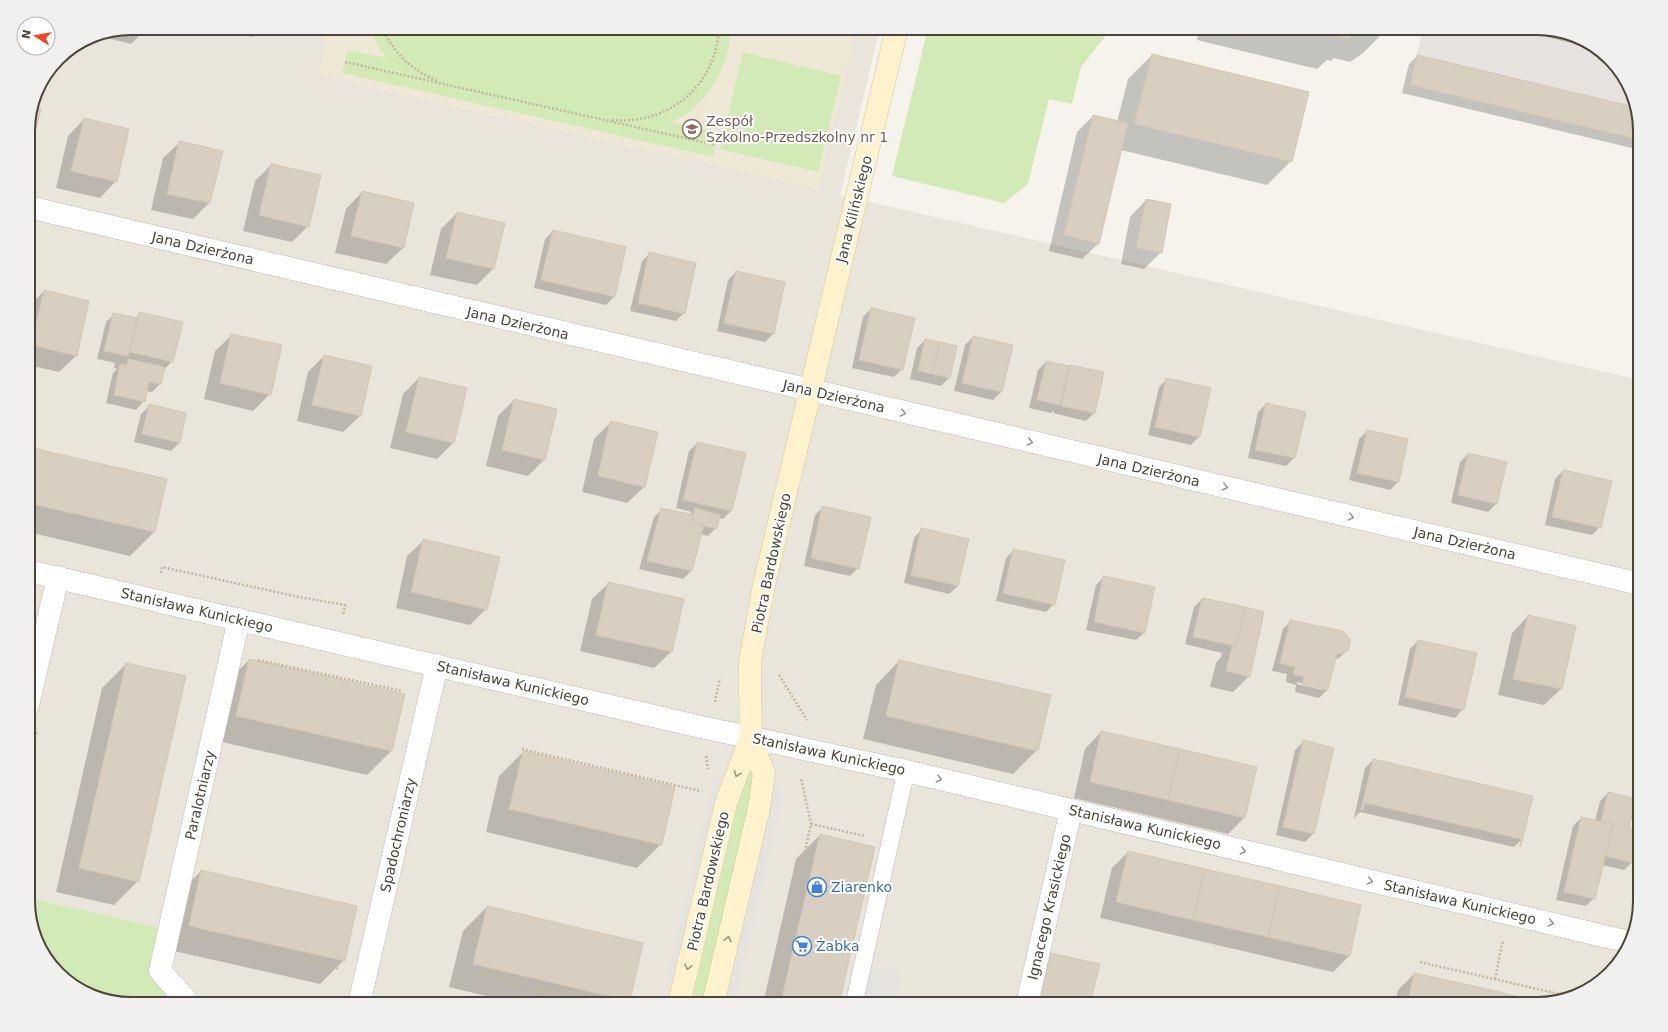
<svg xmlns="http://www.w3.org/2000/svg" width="1668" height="1032" viewBox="0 0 1668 1032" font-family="'DejaVu Sans',sans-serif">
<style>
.residential{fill:#eae5da}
.industrial{fill:#e6e2dd}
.education{fill:#efe8d6}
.green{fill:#d2eab5}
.parking{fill:#e5e3e0}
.shadow{fill:#0003;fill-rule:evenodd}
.building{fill:#d8cfc1;stroke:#d3c7b4}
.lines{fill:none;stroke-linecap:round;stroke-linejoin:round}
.lane-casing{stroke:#c2bbae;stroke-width:18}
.street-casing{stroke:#c2bbae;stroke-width:23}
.secondary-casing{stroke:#d6c79b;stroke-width:23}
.path{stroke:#c4b79f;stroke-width:2.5;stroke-dasharray:2 2;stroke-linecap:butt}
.lane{stroke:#fff;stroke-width:17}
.street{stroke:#fff;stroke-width:22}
.secondary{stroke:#fff3cd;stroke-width:22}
.oneway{stroke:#9c9892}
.oneway2{stroke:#9c937c}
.labels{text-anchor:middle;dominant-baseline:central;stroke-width:4;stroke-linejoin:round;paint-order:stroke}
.education-label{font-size:14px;fill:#785e54;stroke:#fff;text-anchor:start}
.street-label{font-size:14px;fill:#4b4439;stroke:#fff}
.shop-label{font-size:14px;fill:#366cbe;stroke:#fff;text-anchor:start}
.rim{fill:none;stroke:#4b4439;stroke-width:2}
</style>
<rect width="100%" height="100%" fill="#f6f3ec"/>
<path class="residential" d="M131 28H880L840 195 1640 380V901L1626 953 1588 990 1537 1004H131L79 990 42 953 28 907V125L36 91 58 58 92 36Z"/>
<path class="industrial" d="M1423 28H1537L1589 42 1626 79 1640 125V140L1410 85Z"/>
<path class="education" d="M329 28H857L818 189 318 76Z"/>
<path class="green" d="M369 28H731C730 65 707 108 671 122L718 133 713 157 342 73 348 50 386 58 379 48Z
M928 28 1111 29 1081 67 1072 104 1049 99 1028 184 1004 203 892 176Z
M743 52 841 76 818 172 720 149Z
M747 765 758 768 703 1004H691Z
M28 898 169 930 160 971 190 1004H131L79 990 42 953 28 907Z"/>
<path class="parking" d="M714 779 725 781 676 991 668 976Z
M774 781 783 793 734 1004H722Z
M851 964 901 974 894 1004H842Z"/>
<path class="shadow" d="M131 28H147L131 44 95 35Z
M215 28H261L252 37Z
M1158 28H1187L1179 35 1157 30Z
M1193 28H1388L1363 53 1350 62 1334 58 1331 61 1327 60 1317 69 1197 40 1199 29Z
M1509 28H1537L1589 42 1596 49Z
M1152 55 1291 161 1267 185 1121 150 1099 243 1082 259 1049 251 1077 132 1093 116 1117 122 1128 79Z
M1417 56 1635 108 1640 125V150L1402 93 1409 64Z
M84 119 116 181 100 198 56 188 68 136Z
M180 142 221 151 209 203 193 219 151 210 163 158Z
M271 165 308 226 292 242 243 231 255 181Z
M362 192 413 204 403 248 386 264 335 253 346 209Z
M1146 200 1161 252 1144 269 1121 264 1130 217Z
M457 213 504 224 493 269 477 285 430 275 441 229Z
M553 231 625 248 614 297 606 305 534 288 545 239Z
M650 253 684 313 676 321 630 311 642 261Z
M736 272 784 283 773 334 765 342 717 331 728 280Z
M44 291 76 356 59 372 28 365V307Z
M871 309 902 369 894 377 852 368 863 317Z
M140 313 172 361 164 370 160 384 152 392 146 391 144 401 136 410 106 403 113 373 117 369 114 368 115 363 97 359 106 322 114 314 134 319Z
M232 335 270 394 253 411 204 399 215 351Z
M973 337 1001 392 993 400 954 391 965 345Z
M925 340 956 347 949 378 941 386 910 379 917 348Z
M324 356 360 416 343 432 297 421 308 372Z
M1046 362 1069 367 1070 366 1094 413 1086 421 1053 413 1054 410 1051 413 1029 408 1038 370Z
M419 378 453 443 437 459 390 448 403 394Z
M1167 379 1199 437 1191 445 1148 435 1159 387Z
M514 400 556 410 544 460 528 476 486 466 498 416Z
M1266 404 1304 412 1294 458 1286 466 1248 458 1258 412Z
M149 406 179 443 171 451 134 442 141 414Z
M610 423 644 487 627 503 582 492 594 439Z
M1367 431 1398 482 1390 490 1349 480 1359 439Z
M697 443 731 511 723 519 719 518 716 528 708 536 700 534 691 571 683 579 639 569 654 517 662 509 689 515 692 512 676 508 689 451Z
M28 448 166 480 154 532 130 556 28 532Z
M1468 454 1506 462 1496 504 1488 512 1451 503 1460 462Z
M1563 471 1600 527 1592 535 1545 525 1555 479Z
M823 507 858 568 850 576 804 566 815 515Z
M922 529 958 586 949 594 904 583 914 538Z
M1640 537V547L1638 546Z
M424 540 486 609 470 625 396 608 407 556Z
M1014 550 1054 604 1046 612 996 601 1006 558Z
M1104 577 1145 632 1136 640 1086 630 1096 585Z
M609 583 682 600 671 652 654 668 580 651 592 599Z
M1202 599 1245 608 1249 676 1233 692 1210 687 1216 663 1221 657 1222 653 1185 644 1194 607Z
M1528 616 1574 627 1561 689 1544 705 1498 695 1512 633Z
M1291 621 1347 650 1339 658 1334 660 1327 690 1319 698 1295 692 1296 685 1286 682 1287 674 1272 671 1283 629ZM1297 682 1323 688V690L1297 684Z
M1418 641 1463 709 1455 718 1398 705 1410 649Z
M249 660 391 751 367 775 213 740 225 684Z
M899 661 1037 750 1013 774 863 739 876 685Z
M126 664 138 881 114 905 56 892 102 688Z
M1101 732 1256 767 1244 818 1228 834 1074 798 1085 749Z
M1303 742 1313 834 1305 842 1276 835 1295 750Z
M523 752 661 844 637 868 486 832 499 776Z
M1373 760 1522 839 1514 847 1360 812 1354 818 1365 768Z
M1608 793 1628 829 1632 862 1624 870 1602 865 1594 898 1586 906 1556 900 1573 826 1581 818 1595 821 1600 801Z
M820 835 838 1004H763L796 859Z
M1128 852 1360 906 1349 956 1333 972 1100 918 1112 868Z
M201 871 344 960 320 984 165 949 177 895Z
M487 907 629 1000 625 1004H519L449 987 463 931Z
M1414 974 1540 1003 1395 1004 1398 990Z"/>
<path class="building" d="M1303 28H1363L1362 31 1352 28 1349 39Z
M1366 28H1387L1381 32Z
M1152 54 1309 92 1292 162 1134 124Z
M1417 55 1634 107 1640 125V140L1410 85Z
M33 106 41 108 28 161V125Z
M1093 115 1128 123 1099 244 1064 235Z
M84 118 129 129 117 182 71 171Z
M179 141 223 151 210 203 167 194Z
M271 164 321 175 309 227 259 215Z
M362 191 414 203 404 248 351 236Z
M1146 199 1171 204 1162 253 1136 248Z
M457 212 505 223 494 269 446 258Z
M553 230 626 247 615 297 541 280Z
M649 252 696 263 685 314 638 303Z
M736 271 785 282 774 334 724 323Z
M44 290 89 301 77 356 31 345Z
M871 308 915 318 903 370 859 360Z
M139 312 183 322 173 362 130 352Z
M113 313 137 318 128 356 104 351Z
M231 334 282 345 271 395 220 383Z
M973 336 1013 345 1002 392 962 383Z
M925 339 940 342 932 374 918 371Z
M940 342 957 346 950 378 932 374Z
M324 355 372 366 361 416 312 405Z
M128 359 165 367 161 384 149 382 145 402 114 395 120 364 127 365Z
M1046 361 1069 366 1060 405 1037 400Z
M1070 365 1104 372 1095 413 1061 406Z
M419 377 467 388 454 443 406 432Z
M1166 378 1211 388 1200 437 1155 427Z
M514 399 557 409 545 460 502 450Z
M1266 403 1306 412 1295 458 1255 450Z
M149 404 186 413 180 443 142 434Z
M610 421 658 432 645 487 598 476Z
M1367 430 1408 439 1399 482 1357 473Z
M697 442 746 453 732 511 683 500Z
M28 447 167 479 155 532 28 503Z
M1468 453 1507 462 1497 504 1458 495Z
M1563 470 1612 481 1601 528 1552 517Z
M822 506 871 517 859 569 811 558Z
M661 508 693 515 691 523 704 525 692 571 647 561Z
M695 508 720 515 717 529 691 523Z
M921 528 969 539 958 586 911 575Z
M423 539 500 557 487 610 411 592Z
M1013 549 1065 560 1055 605 1003 593Z
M1103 576 1155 587 1145 633 1094 622Z
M608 582 684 599 672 652 596 635Z
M1202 598 1245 607 1236 646 1193 637Z
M1245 607 1264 612 1250 677 1226 671 1232 646H1236Z
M1528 615 1576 626 1562 689 1513 679Z
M1290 620 1343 631 1350 640 1348 651 1340 654 1337 653 1328 690 1302 684 1304 677 1293 674 1295 667 1280 663Z
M1418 640 1477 653 1464 710 1405 697Z
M249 659 405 694 392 751 236 716Z
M899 660 1051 695 1038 751 886 716Z
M126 663 186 676 139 882 79 868Z
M1101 731 1180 749 1168 800 1090 782Z
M1303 740 1334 748 1314 834 1283 827Z
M1180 749 1257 767 1245 818 1168 800Z
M523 751 675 787 662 845 509 809Z
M1373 759 1533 796 1521 846H1520L1521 839 1365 803 1363 810H1361Z
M1608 792 1636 799 1629 828 1640 830V832L1633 863 1605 856 1613 824 1601 822Z
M1581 817 1613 824 1595 899 1564 892Z
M820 834 875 847 839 1004H811L782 997Z
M1128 851 1205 869 1193 920 1116 902Z
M1205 869 1280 886 1268 937 1193 920Z
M201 870 357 906 345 961 189 926Z
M1280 886 1361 905 1350 956 1268 937Z
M487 906 643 943 630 1001 473 964Z
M1050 953 1100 964 1090 1004H1038Z
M1414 973 1491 990 1488 1004H1407Z
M1491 990 1543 1003 1537 1004H1488Z"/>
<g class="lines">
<defs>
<path id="lane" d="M854 1004 906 771"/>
<path id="street" d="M28 207 1640 584
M28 571 701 727 906 771 1629 942
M28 705 58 577
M190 1004 160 971 239 619
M359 1004 437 665
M1027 1004 1071 810"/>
<path id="secondary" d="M679 1004 726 803 751 737
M713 1004 759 808 764 774 751 737 750 690V661L764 585 897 28"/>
</defs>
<use href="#lane" class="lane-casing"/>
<use href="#street" class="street-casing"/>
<use href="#secondary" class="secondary-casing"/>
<path class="path" d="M382 28C394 53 412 71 438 81
M345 62 716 145
M612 120C669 125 716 86 719 28
M161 573 162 567 299 597 345 605 343 615
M258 660 402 691
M779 675 807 720
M715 702 720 678
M522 749 700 791
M706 756 708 769
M28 765 37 730
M811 824 865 836
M196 936 340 969
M1420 962 1568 996
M472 973 606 1004
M1495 979 1503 940
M773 997 802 1004
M543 1004 546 990
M771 1004 811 824 801 778"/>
<use href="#lane" class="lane"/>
<use href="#street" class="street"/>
<use href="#secondary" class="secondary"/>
</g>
<defs><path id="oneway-chevron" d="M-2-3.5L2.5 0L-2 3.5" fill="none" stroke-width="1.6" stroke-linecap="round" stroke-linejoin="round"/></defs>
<g class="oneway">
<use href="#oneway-chevron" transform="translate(903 413) rotate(13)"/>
<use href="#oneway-chevron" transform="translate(1030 442) rotate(13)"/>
<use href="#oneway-chevron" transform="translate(1225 487) rotate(13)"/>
<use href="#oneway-chevron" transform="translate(1351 517) rotate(13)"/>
<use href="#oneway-chevron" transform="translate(939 779) rotate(13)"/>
<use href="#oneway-chevron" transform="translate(1243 851) rotate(13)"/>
<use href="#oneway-chevron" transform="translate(1370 881) rotate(13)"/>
<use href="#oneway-chevron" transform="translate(1551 923) rotate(13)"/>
</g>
<g class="oneway2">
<use href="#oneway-chevron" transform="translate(737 774) rotate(111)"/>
<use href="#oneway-chevron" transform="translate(728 939) rotate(-77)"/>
<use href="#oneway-chevron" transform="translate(688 967) rotate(103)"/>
</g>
<defs>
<symbol id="school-ring" viewBox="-11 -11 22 22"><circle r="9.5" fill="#fff" stroke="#8d6e63" stroke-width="1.5"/><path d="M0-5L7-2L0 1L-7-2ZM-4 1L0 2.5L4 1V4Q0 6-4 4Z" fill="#8d6e63"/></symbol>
<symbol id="shop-ring" viewBox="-11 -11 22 22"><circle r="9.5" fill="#fff" stroke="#3f7fe0" stroke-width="1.5"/><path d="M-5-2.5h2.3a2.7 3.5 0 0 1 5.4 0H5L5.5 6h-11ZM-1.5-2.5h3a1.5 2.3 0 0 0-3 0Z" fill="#3f7fe0"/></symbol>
<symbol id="supermarket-ring" viewBox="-11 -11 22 22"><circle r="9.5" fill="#fff" stroke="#3f7fe0" stroke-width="1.5"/><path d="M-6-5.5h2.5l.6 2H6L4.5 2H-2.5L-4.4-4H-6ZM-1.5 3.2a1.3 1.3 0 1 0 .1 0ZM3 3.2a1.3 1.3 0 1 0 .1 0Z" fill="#3f7fe0"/></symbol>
</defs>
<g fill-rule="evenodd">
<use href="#school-ring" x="681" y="118" width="22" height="22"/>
<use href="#shop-ring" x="806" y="876" width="22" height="22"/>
<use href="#supermarket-ring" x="791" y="935" width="22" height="22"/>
</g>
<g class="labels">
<g class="education-label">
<text x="706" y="121">Zespół<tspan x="706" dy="16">Szkolno-Przedszkolny nr 1</tspan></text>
</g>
<g class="street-label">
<text transform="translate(854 209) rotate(-76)">Jana Kilińskiego</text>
<text transform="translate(203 248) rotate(13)">Jana Dzierżona</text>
<text transform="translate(518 323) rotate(13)">Jana Dzierżona</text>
<text transform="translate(834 396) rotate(13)">Jana Dzierżona</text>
<text transform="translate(1149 470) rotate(13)">Jana Dzierżona</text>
<text transform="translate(1465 543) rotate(13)">Jana Dzierżona</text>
<text transform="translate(771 563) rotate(-78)">Piotra Bardowskiego</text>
<text transform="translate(197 610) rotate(13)">Stanisława Kunickiego</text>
<text transform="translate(513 683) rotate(13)">Stanisława Kunickiego</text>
<text transform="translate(829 754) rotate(12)">Stanisława Kunickiego</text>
<text transform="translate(200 795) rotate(-77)">Paralotniarzy</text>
<text transform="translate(1145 827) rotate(13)">Stanisława Kunickiego</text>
<text transform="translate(398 835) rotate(-77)">Spadochroniarzy</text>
<text transform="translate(708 881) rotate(-77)">Piotra Bardowskiego</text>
<text transform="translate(1460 902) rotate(13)">Stanisława Kunickiego</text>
<text transform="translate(1049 907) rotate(-77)">Ignacego Krasickiego</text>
</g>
<g class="shop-label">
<text x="831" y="887">Ziarenko</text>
<text x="816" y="946">Żabka</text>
</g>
</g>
<path d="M0 0H1668V1032H0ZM131 35H1537A96 96 0 0 1 1633 131V901A96 96 0 0 1 1537 997H131A96 96 0 0 1 35 901V131A96 96 0 0 1 131 35Z" fill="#f1f0ef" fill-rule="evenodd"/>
<path class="rim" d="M131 35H1537A96 96 0 0 1 1633 131V901A96 96 0 0 1 1537 997H131A96 96 0 0 1 35 901V131A96 96 0 0 1 131 35Z"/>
<g transform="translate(36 36) rotate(281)"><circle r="19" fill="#ffffff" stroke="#b7b4b0"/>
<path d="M0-3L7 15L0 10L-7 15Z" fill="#fc3f1d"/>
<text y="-6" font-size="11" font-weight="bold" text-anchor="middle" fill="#4b4439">N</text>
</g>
</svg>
